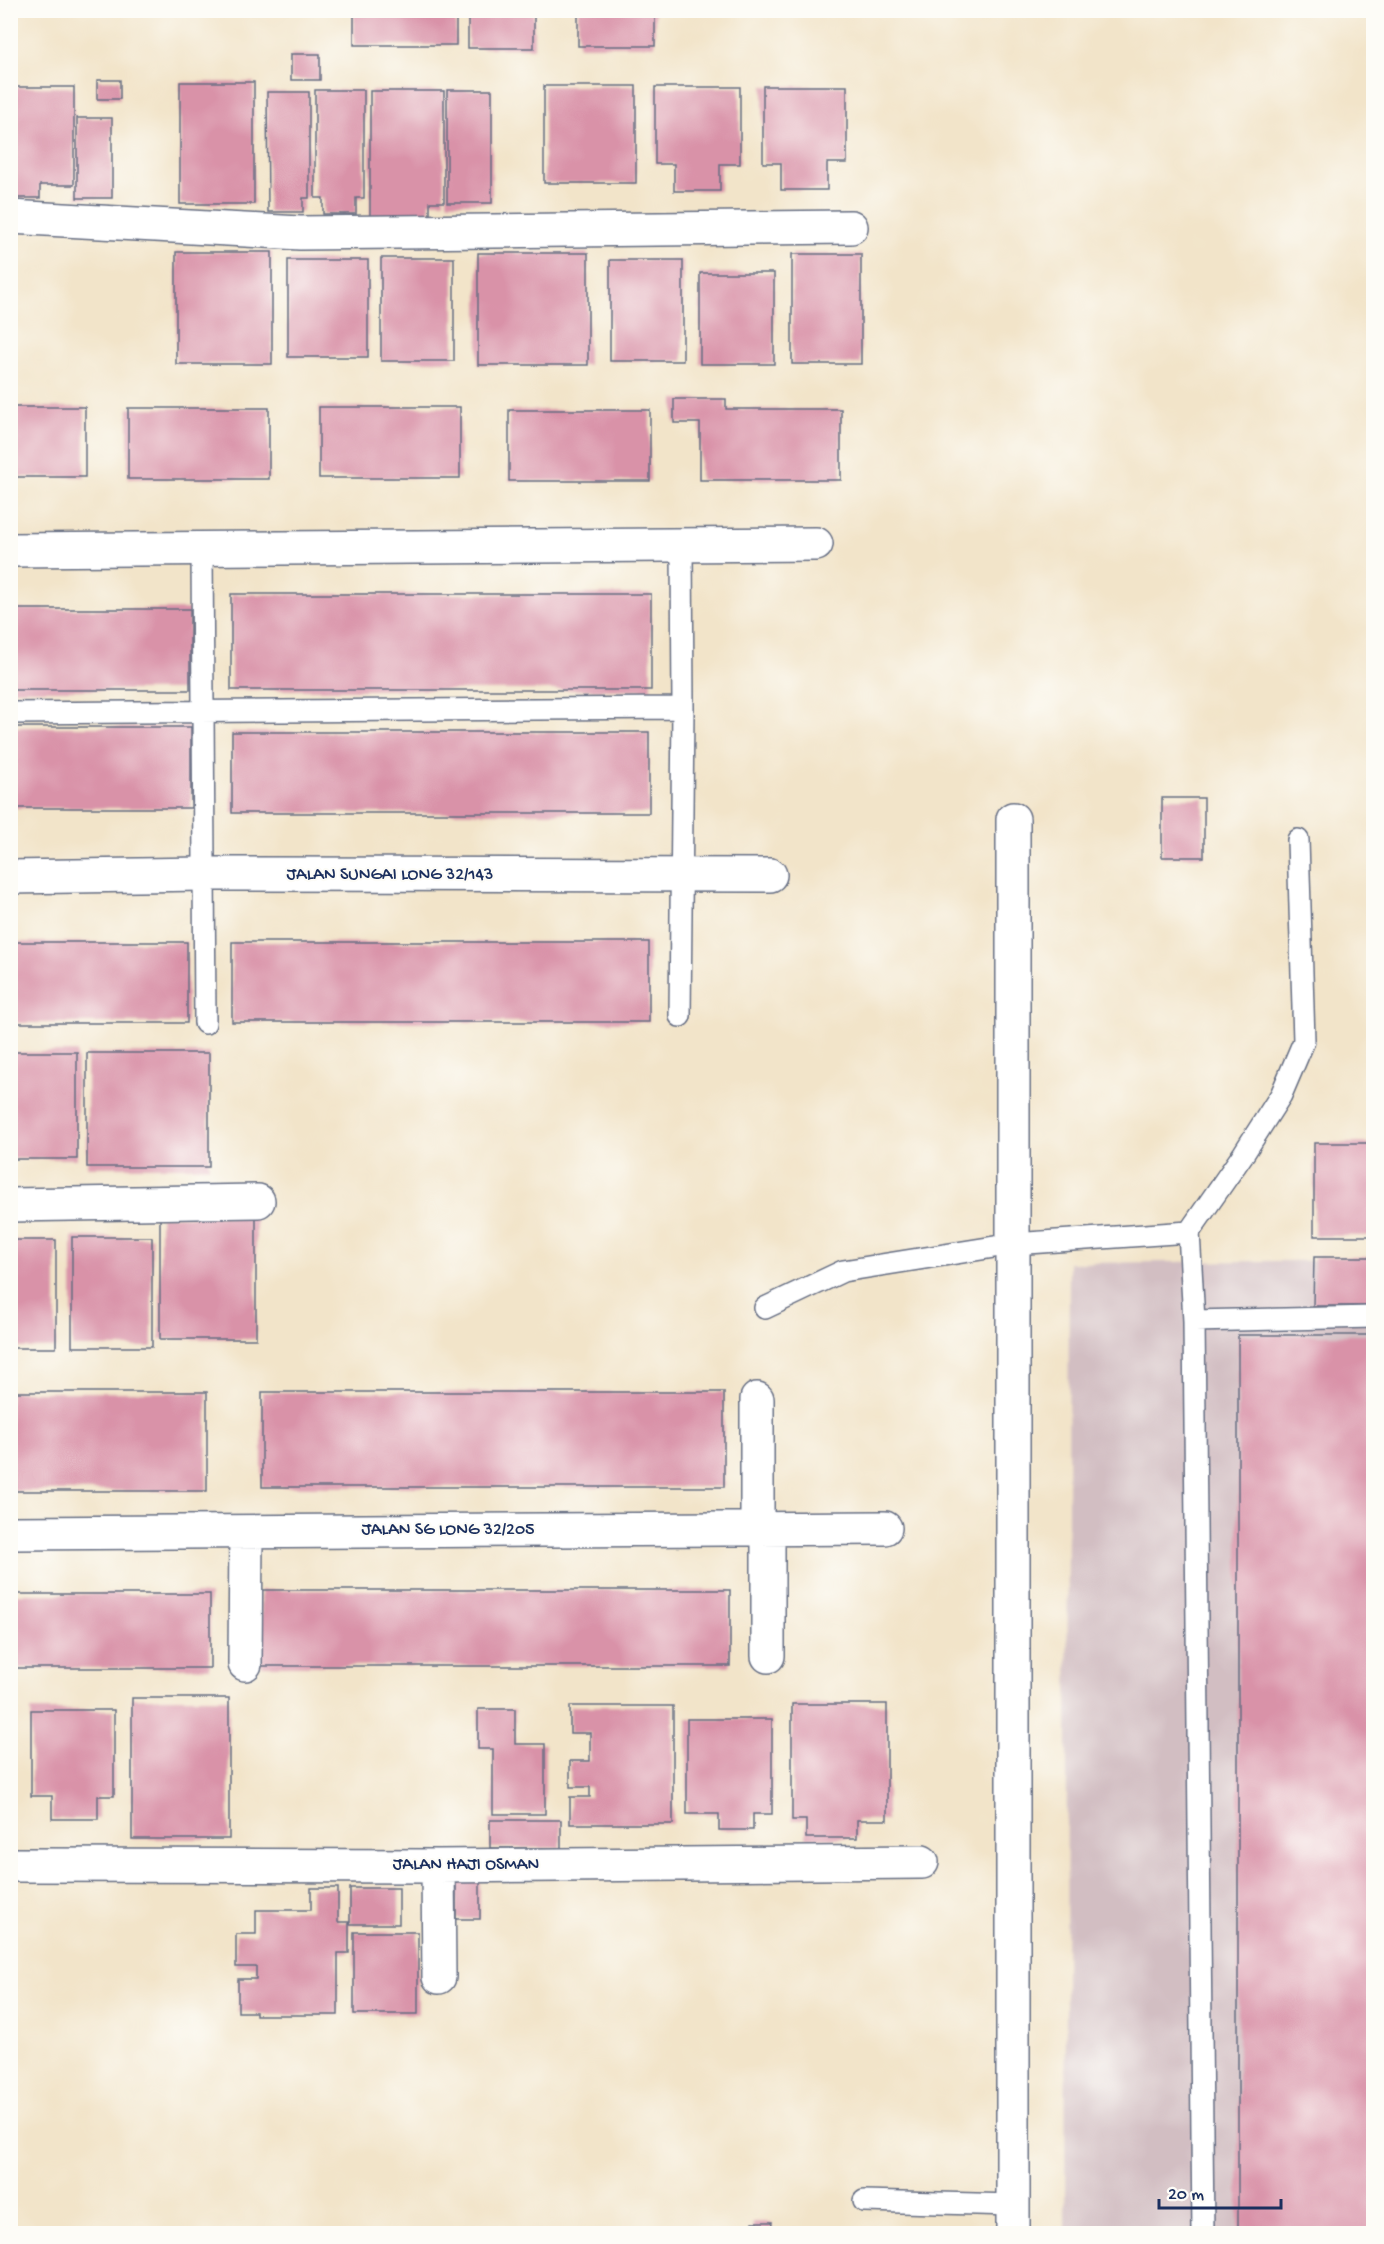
<svg xmlns="http://www.w3.org/2000/svg" width="1384" height="2244" viewBox="0 0 1384 2244" font-family="'Gochi Hand',sans-serif">
<style>
.industrial{fill:#d2bec2}
.building{fill:#d992a8}
.lines{fill:none;stroke-linecap:round;stroke-linejoin:round}
.service-casing{stroke:#666e83;stroke-width:24}
.minor-casing{stroke:#666e83;stroke-width:36}
.service{stroke:#fff;stroke-width:21}
.minor{stroke:#fff;stroke-width:33}
.labels{text-anchor:middle;dominant-baseline:central;stroke-width:4.5;stroke-linejoin:round;paint-order:stroke}
.street-label{font-size:18px;fill:#1b2f5e;stroke:#fdfcf7}
</style>
<rect width="100%" height="100%" fill="#fdfcf7"/>
<filter id="ink" filterUnits="userSpaceOnUse"><feTurbulence type="fractalNoise" baseFrequency=".0167" numOctaves="2"/><feDisplacementMap in="SourceGraphic" scale="12" xChannelSelector="R" yChannelSelector="G"/><feConvolveMatrix kernelMatrix="1 2 1 2 8 2 1 2 1" color-interpolation-filters="sRGB"/></filter>
<filter id="wash" filterUnits="userSpaceOnUse"><feTurbulence type="fractalNoise" baseFrequency=".008" numOctaves="4" result="noise"/><feDisplacementMap in="SourceGraphic" scale="24" xChannelSelector="R" yChannelSelector="G"/><feGaussianBlur stdDeviation="1.35" result="paint"/><feColorMatrix in="noise" values="0 0 0 0 0 0 0 0 0 0 0 0 0 0 0 0 0 1.4 0 .05"/><feComposite in="paint" operator="in"/></filter>
<g filter="url(#wash)">
<rect width="100%" height="100%" fill="#f2e4c9"/>
<path class="industrial" d="M1373 1260V2233L1065 2234 1069 1263Z"/>
<g id="blocks">
<path class="building" d="M354 10H456V45H354Z
M468 10H534V48H468Z
M578 10H655V46H578Z
M291 54H320V80H291Z
M97 80H120V99H97Z
M180 82H254V204H180Z
M544 86H636V183H544Z
M763 86H847V163H827V190H781V163H763Z
M10 87H74V185H40V198H10Z
M655 87H740V164H720V191H674V164H655Z
M315 90H364V198H356V214H323V198H315Z
M447 90H492V203H447Z
M370 91H444V202H430V220H370Z
M267 92H309V198H303V212H268Z
M77 118H112V198H77Z
M176 252H272V364H176Z
M478 253H588V365H478Z
M792 254H861V364H792Z
M381 258H454V361H381Z
M288 260H368V357H288Z
M610 260H683V361H610Z
M700 273H774V364H700Z
M674 399H726V409H841V480H700V423H674Z
M10 407H85V477H10Z
M319 407H460V478H319Z
M128 408H269V479H128Z
M509 410H650V481H509Z
M231 594H651V690H231Z
M10 609H190V690H10Z
M10 727H191V808H10Z
M232 732H649V813H232Z
M1162 798H1204V857H1162Z
M10 942H187V1023H10Z
M232 942H649V1022H232Z
M10 1052H77V1159H10Z
M87 1053H209V1167H87Z
M1314 1143H1374V1236H1314Z
M160 1216H256V1339H160Z
M72 1237H152V1347H72Z
M10 1240H56V1348H10Z
M1314 1257H1374V1306H1313Z
M1238 1335H1374V2234H1238Z
M10 1392H207V1491H10Z
M262 1392H724V1487H262Z
M261 1590H730V1666H261Z
M10 1594H210V1668H10Z
M132 1698H229V1839H132Z
M792 1704H887V1820H857V1838H806V1820H792Z
M570 1706H673V1824H570V1797H590V1787H570V1761H590V1733H570Z
M478 1709H515V1744H545V1814H493V1749H478Z
M31 1710H114V1796H98V1819H52V1796H31Z
M687 1719H772V1814H753V1830H719V1814H687Z
M490 1820H561V1848H490Z
M456 1878H480V1919H456Z
M311 1888H338V1922H349V1953H338V2015H256V2012H238V1979H256V1967H236V1934H256V1910H311Z
M350 1888H399V1924H350Z
M10 1899H13V1929H10Z
M354 1932H418V2014H354Z
M753 2222H772L771 2234H752Z"/>
</g>
</g>
<g filter="url(#ink)">
<use href="#blocks" fill-opacity="0" stroke="#666e83" stroke-width="1.5"/>
<g class="lines">
<defs>
<path id="service" d="M202 550 205 1023
M10 713 683 708
M680 1016 683 708 682 545
M1189 1232 1244 1153 1281 1095 1304 1041 1298 840
M765 1308 843 1271 1013 1244 1189 1232 1194 1321 1203 2234
M1194 1321 1374 1317
M864 2201 1013 2205"/>
<path id="minor" d="M10 217 300 233 851 227
M10 550 816 544
M1013 819V2234
M10 877 203 874 770 875
M10 1205 258 1201
M757 1399V1528
M768 1528V1656
M10 1533 885 1528
M245 1664 246 1532
M10 1865 438 1866 922 1862
M438 1866 439 1977"/>
</defs>
<use href="#service" class="service-casing"/>
<use href="#minor" class="minor-casing"/>
<use href="#service" class="service"/>
<use href="#minor" class="minor"/>
</g>
</g>
<g class="labels">
<g class="street-label">
<text x="390" y="875">JALAN SUNGAI LONG 32/143</text>
<text x="448" y="1530">JALAN SG LONG 32/205</text>
<text x="466" y="1865">JALAN HAJI OSMAN</text>
</g>
</g>
<rect width="1384" height="2244" fill="none" stroke="#fdfcf7" stroke-width="36"/>
<path d="M1159 2199v9h122v-9" fill="none" stroke="#1b2f5e" stroke-width="3"/>
<text x="1168" y="2199" font-size="18" fill="#1b2f5e" stroke="#fdfcf7" stroke-width="4.5" paint-order="stroke">20 m</text>
</svg>
